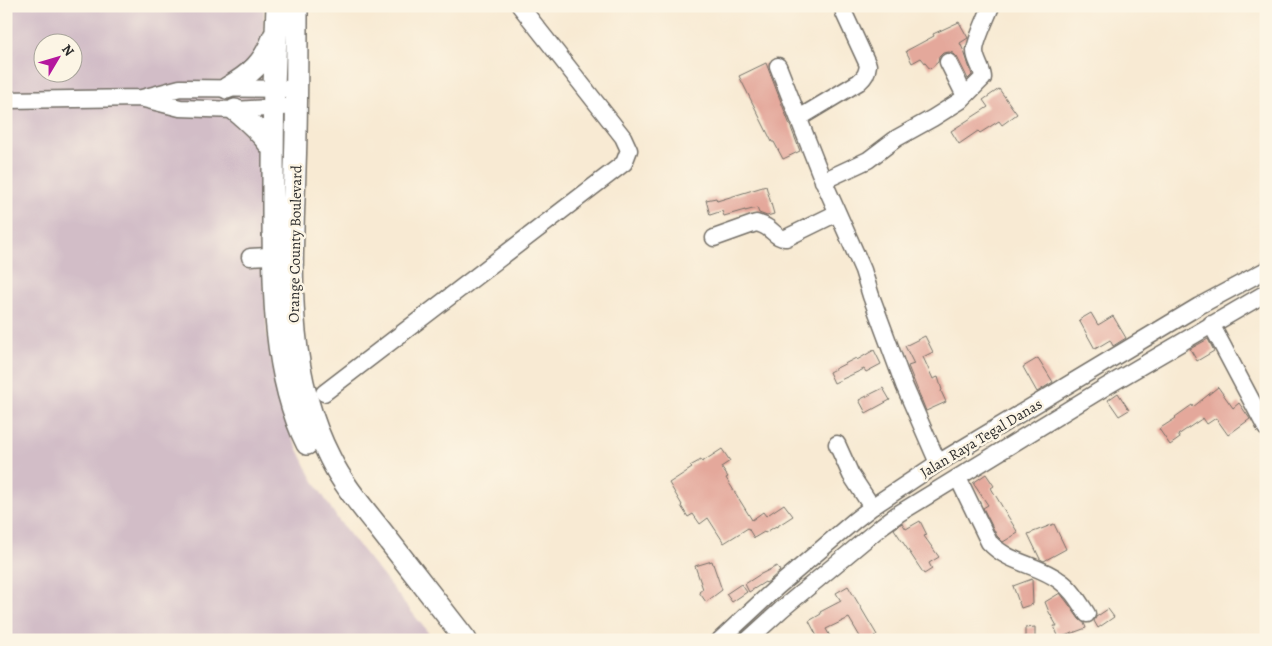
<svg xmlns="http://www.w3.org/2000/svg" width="1272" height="646" viewBox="0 0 1272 646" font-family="Alegreya,serif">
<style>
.industrial{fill:#d2bdc7;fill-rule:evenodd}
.building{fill:#e4a89b}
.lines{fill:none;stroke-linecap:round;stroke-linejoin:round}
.minor-casing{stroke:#736e66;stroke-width:19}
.major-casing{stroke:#736e66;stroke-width:24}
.minor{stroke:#fff;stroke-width:16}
.major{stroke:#fff;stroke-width:21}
.labels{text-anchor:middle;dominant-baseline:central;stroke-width:5;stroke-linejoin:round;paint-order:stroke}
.street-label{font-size:15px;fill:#2b2b2b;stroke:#fcf5e5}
</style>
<rect width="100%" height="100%" fill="#fcf5e5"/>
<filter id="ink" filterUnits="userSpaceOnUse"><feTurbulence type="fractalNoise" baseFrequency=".02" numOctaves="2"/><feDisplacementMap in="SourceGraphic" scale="10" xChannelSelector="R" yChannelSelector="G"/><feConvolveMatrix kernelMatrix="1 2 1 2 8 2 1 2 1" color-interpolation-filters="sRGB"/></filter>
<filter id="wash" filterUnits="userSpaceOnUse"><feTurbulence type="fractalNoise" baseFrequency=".0096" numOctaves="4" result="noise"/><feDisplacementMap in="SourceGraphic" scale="20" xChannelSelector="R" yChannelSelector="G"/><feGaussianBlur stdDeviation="1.12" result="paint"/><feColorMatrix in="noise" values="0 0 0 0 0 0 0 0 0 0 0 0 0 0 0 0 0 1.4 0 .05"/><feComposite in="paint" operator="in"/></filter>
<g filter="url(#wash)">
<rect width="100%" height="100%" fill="#f8ead3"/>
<path class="industrial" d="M6 6H150L152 8 156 6H264L261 228 267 334 276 383 290 433 312 478 339 521 434 640H6ZM42 42H72V72H42Z"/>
<g id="blocks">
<path class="building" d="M959 22 968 38 960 43 965 54 972 75 968 79 957 57 953 53 949 52 943 53 939 57 938 62 930 69 921 58 912 63 906 51 934 36 933 34Z
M766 63 800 151 783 159 774 142H772L739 76Z
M999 89 1017 114 1002 125 999 121 980 133 978 131 959 144 951 131 988 107 983 100Z
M766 186 774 214 767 216 759 213 757 208 745 211V210L724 216 722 211 710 215 706 200 716 198 717 201Z
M1091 313 1098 325 1113 316 1126 338 1113 346 1110 340 1095 349 1079 320Z
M925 336 933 352 923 357 933 379 938 377 942 390 941 391 946 402 926 411 908 366 914 364 905 346Z
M1208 339 1214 351 1197 361 1190 349Z
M874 350 881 364 866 372 864 369 834 383 829 372 856 358 857 360Z
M1038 358 1053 382 1037 392 1023 367Z
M1218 387 1233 408 1239 403 1250 419 1228 435 1216 418 1207 424 1203 418 1178 435 1180 438 1170 445 1159 429 1176 418 1175 417 1192 405 1193 407Z
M883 388 890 400 866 413 859 400Z
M1118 393 1129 410 1119 416 1108 400Z
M722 449 730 461 721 467 728 477 726 478 752 520 763 512 766 516 784 504 793 516 776 527V526L765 533 764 532 754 538 748 528 724 543 708 518 700 524 693 514 688 517 681 506 682 505 669 483 692 468 690 466 701 460 702 462Z
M986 474 994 486 991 488 1018 533 1003 542 997 536 983 508 988 505 973 483Z
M920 521 927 535 924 536 939 557 929 563 932 569 924 574 894 529 902 523 906 529Z
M1054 524 1066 549 1044 561 1040 559 1028 534Z
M712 561 722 590 706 602 699 592 703 589 695 566Z
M777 566 780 571 769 581 766 583 765 582 749 592 745 584 759 575Z
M1032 579 1033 604 1021 608 1013 586Z
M741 584 747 592 732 602 726 594Z
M848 586 877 635 869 640H862L849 618 826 629 832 640H819L809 621 821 614 820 612 841 601 836 593Z
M1060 593 1067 602 1079 619 1084 623 1086 628 1059 638 1054 626H1057L1049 612 1045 602Z
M1108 609 1114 617 1098 628 1094 621 1096 617Z
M1035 627V640H1025V628Z"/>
</g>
</g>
<g filter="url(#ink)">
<use href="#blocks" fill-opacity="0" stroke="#736e66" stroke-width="1"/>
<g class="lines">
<defs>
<path id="minor" d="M948 62 965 96
M778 66 820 173 863 270 871 296 904 385 938 463
M144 99 180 108 235 110 297 106
M6 100 142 98 180 88 297 89
M799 118 859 82C865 77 867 73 868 65L844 13
M823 181 868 160 897 138 933 118 960 101 983 78C983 69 975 61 975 51 975 41 987 17 991 6
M714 238 756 223C760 224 764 225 768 228 774 232 778 239 786 238L837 213
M250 257 285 255
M1211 324 1266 428
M324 393 624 163 629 150 623 137 520 6
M837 444 851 475 872 507
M958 478 989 542C1009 564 1038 564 1060 581 1072 589 1079 602 1087 614
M720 640 777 587 854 521 872 507 938 463 1199 306 1266 270
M748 640 782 609 883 525 898 514 1107 386 1266 293"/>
<path id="major" d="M277 6C276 33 275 60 274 86 273 128 273 170 273 212 273 287 273 376 307 444
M297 6C297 61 297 115 295 169 292 268 283 367 330 458 343 485 364 509 382 532 410 568 438 604 466 640
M227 88C251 74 264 63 274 36
M235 110C250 122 262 134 273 149"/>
</defs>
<use href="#minor" class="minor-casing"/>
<use href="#major" class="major-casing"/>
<use href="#minor" class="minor"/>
<use href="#major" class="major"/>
</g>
</g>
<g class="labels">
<g class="street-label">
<text transform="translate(295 244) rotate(-89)">Orange County Boulevard</text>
<text transform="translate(981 438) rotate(-31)">Jalan Raya Tegal Danas</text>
</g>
</g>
<rect width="1272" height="646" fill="none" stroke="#fcf5e5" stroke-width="25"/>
<g transform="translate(58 58) rotate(52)"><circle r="24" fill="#fcf5e5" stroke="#a8a49b"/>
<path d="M0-4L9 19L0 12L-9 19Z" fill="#b5179e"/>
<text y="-8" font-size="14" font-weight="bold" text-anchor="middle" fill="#2b2b2b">N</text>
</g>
</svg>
